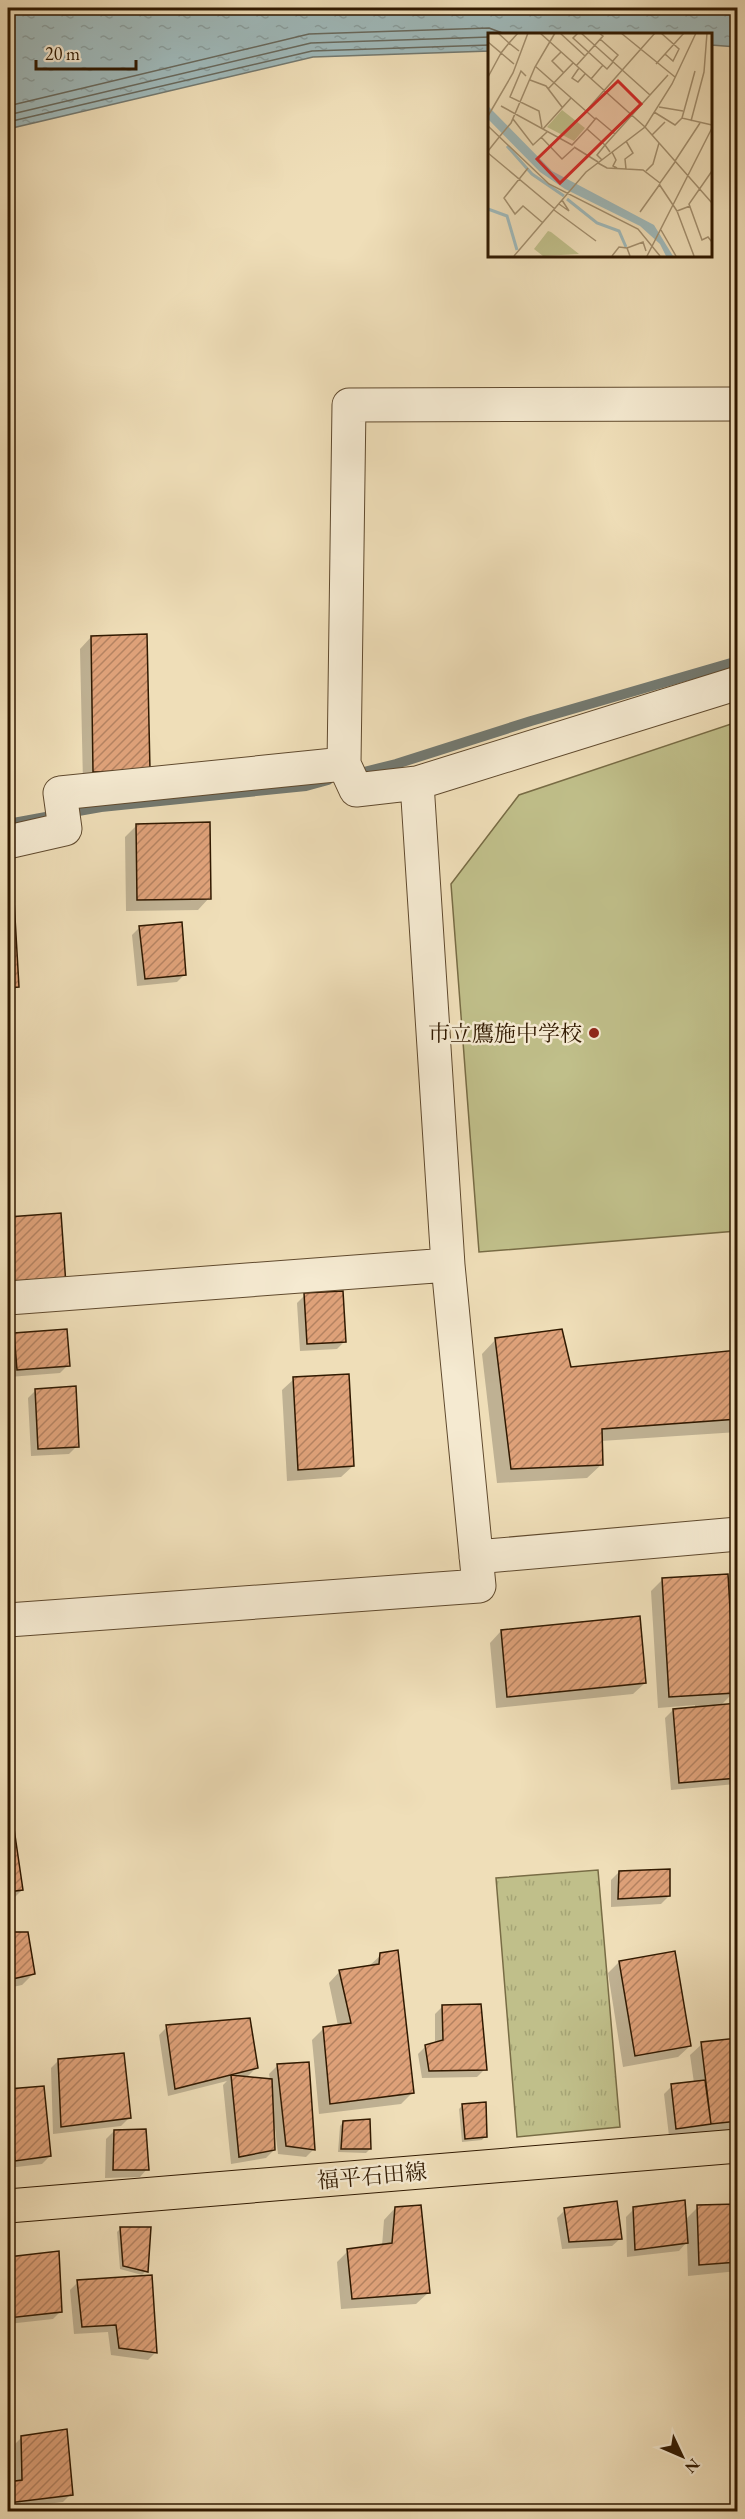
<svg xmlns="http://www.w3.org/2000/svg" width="745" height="2519" viewBox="0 0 745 2519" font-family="'EB Garamond','Noto Serif JP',serif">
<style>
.grass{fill:url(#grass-tufts);stroke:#786c45;stroke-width:1.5}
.pitch{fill:#c0bf8a;stroke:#786c45;stroke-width:1.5}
.water{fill:url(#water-ripples);stroke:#737970;stroke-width:1.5}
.shadow{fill:#0003}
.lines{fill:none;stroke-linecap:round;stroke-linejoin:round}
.shore{stroke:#68695d;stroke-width:1.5}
.stream{stroke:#737970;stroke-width:10}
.building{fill:url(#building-hatch);stroke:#301900;stroke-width:1.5}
.minor-casing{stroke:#604a2e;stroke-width:35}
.major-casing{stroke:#301900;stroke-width:35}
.minor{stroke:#f5ead1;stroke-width:33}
.major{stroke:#efdeb8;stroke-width:33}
.poi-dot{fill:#8f2418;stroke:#f5ead1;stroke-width:2}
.labels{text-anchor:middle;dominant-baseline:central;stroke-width:5;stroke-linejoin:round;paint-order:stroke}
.poi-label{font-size:22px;fill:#301900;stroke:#f5ead1;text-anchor:end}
.street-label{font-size:22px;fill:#301900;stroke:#f5ead1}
.inset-river{fill:none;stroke:#9fb9ba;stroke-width:3}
.inset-road{fill:none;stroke:#a38f6e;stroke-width:1.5}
.view{fill:#d62828;fill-opacity:0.15;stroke:#d62828;stroke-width:3}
.inset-edge{fill:none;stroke:#301900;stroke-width:3}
</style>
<defs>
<pattern id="grass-tufts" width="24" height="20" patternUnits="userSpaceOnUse" patternTransform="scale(1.5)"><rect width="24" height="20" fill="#c0bf8a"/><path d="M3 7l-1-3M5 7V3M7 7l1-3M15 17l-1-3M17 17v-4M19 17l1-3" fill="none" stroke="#a5a475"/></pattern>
<pattern id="water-ripples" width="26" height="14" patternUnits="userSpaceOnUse" patternTransform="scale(1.5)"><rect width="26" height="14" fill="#9fb9ba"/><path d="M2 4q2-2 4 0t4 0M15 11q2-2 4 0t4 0" fill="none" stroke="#899e9e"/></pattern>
<pattern id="building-hatch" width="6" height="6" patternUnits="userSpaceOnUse" patternTransform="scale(1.5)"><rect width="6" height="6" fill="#dea179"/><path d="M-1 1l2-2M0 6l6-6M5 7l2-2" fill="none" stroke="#b48261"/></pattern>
</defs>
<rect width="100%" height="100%" fill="#efdeb8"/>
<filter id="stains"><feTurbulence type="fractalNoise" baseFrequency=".00333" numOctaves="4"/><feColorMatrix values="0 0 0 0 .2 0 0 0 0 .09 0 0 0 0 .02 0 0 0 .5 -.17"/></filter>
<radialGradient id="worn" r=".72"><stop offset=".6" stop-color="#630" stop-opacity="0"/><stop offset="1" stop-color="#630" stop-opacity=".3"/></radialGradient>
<path class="grass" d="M598 1870 620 2127 517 2137 496 1878Z"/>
<path class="pitch" d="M737 722V1231L479 1252 451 884 519 795Z"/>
<path class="water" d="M8 8H737V47L711 45 710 34H490V51L313 57 8 129Z"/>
<path class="shadow" d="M91 637 149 770 83 783 80 649Z
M137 825 209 898 198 910 126 911 125 837Z
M8 867H10L18 986 8 997Z
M140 927 185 974 177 982 137 986 132 935Z
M59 1214 8 1299V1219Z
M305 1295 345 1341 337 1349 300 1351 297 1303Z
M15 1334 68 1365 60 1373 9 1377 8 1342Z
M496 1339 570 1369 738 1352V1432L601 1441 602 1464 587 1478 497 1483 482 1354Z
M294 1379 353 1466 341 1477 287 1481 282 1390Z
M36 1390 77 1446 69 1454 31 1456 28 1398Z
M662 1580 734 1692 720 1706 738 1704 736 1784 671 1790 665 1718 673 1710 695 1708V1705L658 1708 651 1591Z
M501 1631 645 1683 633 1694 496 1708 490 1643Z
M8 1810H10L22 1890 14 1898H8Z
M619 1872 669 1896 661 1904 611 1907V1880Z
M27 1933 33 1974 22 1985 8 1988V1934Z
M381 1955 413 2092 401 2104 319 2114 312 2040 324 2028 338 2026 329 1983 340 1971 369 1966Z
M619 1962 690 2046 678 2057 623 2067 608 1973Z
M443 2006 485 2069 477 2077 422 2078 418 2054 426 2046 435 2043V2014Z
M167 2027 256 2068 246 2078 270 2080 269 2074 277 2066 314 2149 306 2157 278 2154 275 2128H273L274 2150 266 2158 231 2164 223 2085 227 2081 168 2096 159 2035Z
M738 2039V2131L669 2136 664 2094 672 2086 694 2083 690 2055 702 2044Z
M59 2060 129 2118 121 2126 53 2134 51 2068Z
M43 2087 50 2156 42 2164 8 2168V2091Z
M463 2105 485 2136 482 2140 462 2142 459 2109Z
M343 2122 370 2149 366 2153 338 2152 340 2126Z
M114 2131 147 2169 140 2177 105 2178 106 2139Z
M738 2193V2271L688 2276 687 2242 679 2251 627 2257 626 2217 634 2209 685 2220 698 2207 731 2206 732 2198Z
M395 2208 428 2293 416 2304 341 2309 337 2262 348 2251 382 2246 384 2220Z
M565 2210 620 2239 612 2246 562 2249 557 2218Z
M121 2228 146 2271 142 2275 120 2269 117 2232Z
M58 2253 61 2311 53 2319 8 2324V2259Z
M78 2282 156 2352 148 2360 111 2355 108 2332 74 2334 70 2290Z
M22 2437 71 2494 63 2502 8 2509V2483L14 2482V2445Z"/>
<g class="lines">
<path class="shore" d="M8 106 309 34 489 28 505 34
M8 115 311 43 490 37
M8 122 312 51 490 45"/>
<path class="stream" d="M352 775 396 764 531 721 738 661
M67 813 101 807 306 786 328 780
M8 824 46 817"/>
</g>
<path class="building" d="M147 634 150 770 93 772 91 636Z
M210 822 211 899 137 900 136 824Z
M8 865H12L19 987 8 988Z
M182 922 186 975 145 979 139 926Z
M61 1213 66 1285 8 1290V1217Z
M343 1291 346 1342 307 1344 304 1293Z
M67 1329 70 1366 17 1370 14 1333Z
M562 1329 571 1367 738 1350V1419L602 1429 603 1465 511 1469 495 1338Z
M349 1374 354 1466 298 1470 293 1377Z
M76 1386 79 1447 38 1449 35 1389Z
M728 1574 735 1693 669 1697 662 1578Z
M640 1616 646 1683 507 1697 501 1630Z
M738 1703V1778L679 1783 673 1709Z
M11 1808 23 1890 8 1892V1809Z
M670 1869V1896L618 1899 619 1871Z
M8 1932H28L35 1974 8 1980Z
M398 1950 414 2093 330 2104 323 2027 351 2023 339 1970 379 1964 380 1953Z
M675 1951 691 2046 635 2056 619 1961Z
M481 2004 487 2070 429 2071 425 2045 443 2040 442 2005Z
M250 2018 258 2068 175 2089 166 2025Z
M738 2038V2121L711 2124 701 2042Z
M124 2053 131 2118 61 2127 58 2059Z
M309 2062 315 2150 286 2146 277 2064Z
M231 2075 272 2079 275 2150 239 2157Z
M705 2080 711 2124 676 2129 671 2084Z
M44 2086 51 2156 15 2161 8 2111V2089Z
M486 2102 487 2137 465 2139 462 2104Z
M370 2119 371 2149H341L343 2121Z
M146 2129 149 2170H113L114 2130Z
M685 2200 688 2243 635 2250 633 2207Z
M617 2201 622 2239 569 2242 564 2208Z
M738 2204V2262L699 2265 697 2205Z
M421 2205 430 2293 352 2299 347 2249 392 2243 395 2207Z
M120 2227H151L148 2272 123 2266Z
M59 2251 62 2312 8 2318V2257Z
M152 2275 157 2353 119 2348 116 2325 82 2327 77 2280Z
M67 2429 73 2495 8 2503V2482L22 2480 21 2436Z"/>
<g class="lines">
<defs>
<path id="minor" d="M344 764 349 405 738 404
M8 842 65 829 60 793 344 764 356 790 417 783
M448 1265 417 783 738 683
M8 1298 448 1265 479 1586 8 1620
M476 1557 738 1534"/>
<path id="major" d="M8 2206 738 2146"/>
</defs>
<use href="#minor" class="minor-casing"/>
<use href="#major" class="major-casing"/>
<use href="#minor" class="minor"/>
<use href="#major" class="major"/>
</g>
<circle class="poi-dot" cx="594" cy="1033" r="6"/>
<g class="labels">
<g class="poi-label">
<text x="582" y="1033">市立鷹施中学校</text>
</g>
<g class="street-label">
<text transform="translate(372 2176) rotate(-5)">福平石田線</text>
</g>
</g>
<g transform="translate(488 33)">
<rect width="224" height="224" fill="#efdeb8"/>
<path d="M74 77 97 95 86 108 59 94ZM60 198 63 199 91 221 55 223 46 216Z" fill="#c0bf8a"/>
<path d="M0 73 64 138 166 192 185 223H178L172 211 152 193 77 156 52 139 0 86Z" fill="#9fb9ba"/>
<path class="inset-river" d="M19 113 44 141 76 163M79 166 109 190 131 198 138 214M0 176 19 183 29 217"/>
<path class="inset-road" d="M10 0 21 10 13 20 26 31M30 0 21 10 31 18M52 0 157 94 224 170M72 0 97 23M90 0 85 5 119 36 125 29M93 0 162 62M133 0 187 44M173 0 191 16 185 28 177 21M112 6 130 22 124 29M0 9 13 20 0 44M73 19 64 28 76 40M168 31 196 0M47 33 107 86M88 33 115 3 111 0M91 35 84 45 90 49 97 41M38 43 33 38 22 64 51 78 54 95M103 46 115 32M42 47 58 53 74 74M60 56 85 30M13 73 84 112 99 96M171 74 195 78M98 78 167 0M166 79 187 92 194 85 224 92M0 83 25 40 40 0M194 85 207 38M25 86 45 112 59 99M203 88 216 39 219 0M0 93 61 151 150 196 172 223M55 96 83 65M164 102 177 89M12 103 23 90 47 34 67 0M53 104 74 126 86 115M138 108 145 120 137 126 138 136 155 137 172 150 187 129M86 114 110 129M0 118 12 103M122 119 117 112 180 42M124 119 128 127 125 133 129 135M0 120 67 176M114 127 109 122 117 112 99 96 108 85 127 101M187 128 212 90M110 130 119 135 138 136M40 135 16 165 27 181 35 173 55 190M158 138 165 131 171 110M224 138 201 171 214 207 220 204 224 209M171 151 189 178 202 173M71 171 81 178 74 167M66 177 108 208M189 178 206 223M152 179 172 151M173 197 188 223M139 215 155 209 158 218M26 223 98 139 157 94 184 51 208 0M124 223 131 214 139 215 142 223M159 223 224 95"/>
<path class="view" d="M130 48 153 71 72 150 49 126Z"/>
<rect width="224" height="224" class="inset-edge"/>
</g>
<rect width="745" height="2519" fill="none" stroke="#efdeb8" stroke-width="30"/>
<rect x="9" y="9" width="727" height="2501" fill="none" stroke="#301900" stroke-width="3"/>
<rect x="15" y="15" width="715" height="2489" fill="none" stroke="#301900" stroke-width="1.5"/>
<g transform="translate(682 2456) rotate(134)" stroke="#f5ead1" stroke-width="4.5" paint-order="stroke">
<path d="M0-4.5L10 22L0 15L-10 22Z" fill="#301900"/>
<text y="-9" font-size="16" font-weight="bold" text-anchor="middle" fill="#301900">N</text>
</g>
<path d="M36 60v9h100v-9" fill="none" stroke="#301900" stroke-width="3"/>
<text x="45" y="60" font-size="18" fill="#301900" stroke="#f5ead1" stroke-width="4.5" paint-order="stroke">20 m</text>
<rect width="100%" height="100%" filter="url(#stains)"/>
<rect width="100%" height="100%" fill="url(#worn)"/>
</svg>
